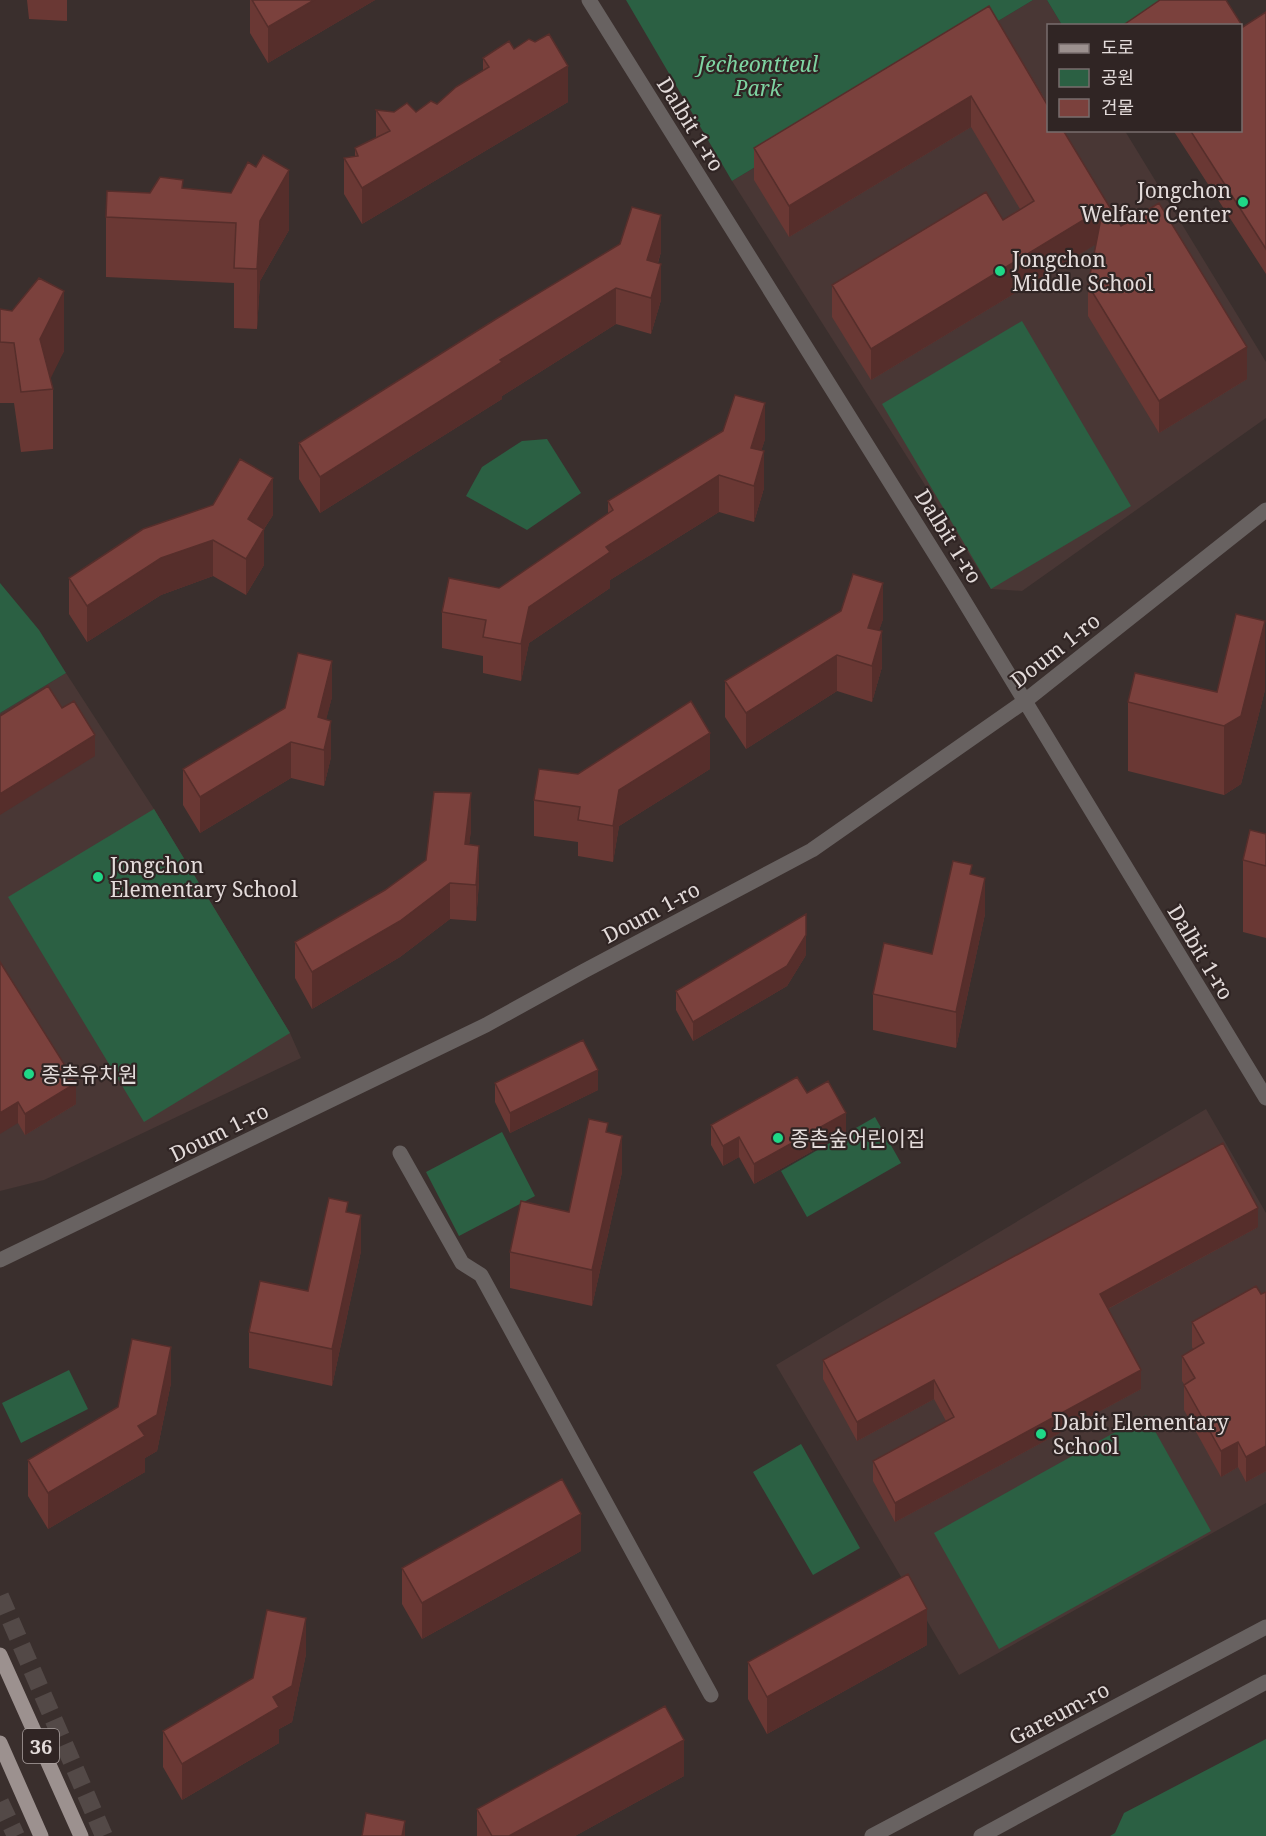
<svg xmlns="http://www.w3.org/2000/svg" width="1266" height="1836" viewBox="0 0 1266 1836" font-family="'Noto Serif','Noto Sans KR',serif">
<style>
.built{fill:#493735}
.green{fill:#2b6043}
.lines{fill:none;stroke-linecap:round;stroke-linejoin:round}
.highway-tunnel{stroke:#534947;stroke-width:18;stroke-dasharray:18 9;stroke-linecap:butt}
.minor{stroke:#686261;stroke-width:15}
.major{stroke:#9c918f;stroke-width:15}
.wall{fill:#6a3834}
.shaded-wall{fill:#562e2b}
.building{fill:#7b413d;stroke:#562e2b;stroke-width:1.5}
.poi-dot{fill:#1fd887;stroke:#302524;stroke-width:2}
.labels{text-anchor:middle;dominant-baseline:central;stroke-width:4.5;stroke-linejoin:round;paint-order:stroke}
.shield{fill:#302524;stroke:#ada4a3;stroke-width:1.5}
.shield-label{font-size:20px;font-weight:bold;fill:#e3dbda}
.park-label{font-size:21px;font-style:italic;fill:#7ed4a2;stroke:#302524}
.street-label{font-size:21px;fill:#e3dbda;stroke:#302524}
.poi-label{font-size:21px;fill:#e3dbda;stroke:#302524;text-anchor:start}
</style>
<rect width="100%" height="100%" fill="#3a2f2d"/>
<path class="built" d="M1033 0H1047L1062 25 1048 26V130L1125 131 1266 362V418L1022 591 991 589 732 181Z
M66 673 154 809 290 1033 301 1058 44 1180 0 1191V713Z
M1206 1109 1266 1213V1503L959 1675 776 1365Z"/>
<path class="green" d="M626 0H1033L732 181Z
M1047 0H1194L1152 26 1062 25Z
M1022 321 1131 506 991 589 882 404Z
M547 439 581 493 527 530 466 496 482 467 522 441Z
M0 583 39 630 66 673 0 713Z
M154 809 290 1033 144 1122 8 897Z
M875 1117 901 1163 807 1217 781 1171Z
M502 1132 535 1196 459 1236 426 1172Z
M69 1370 88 1409 21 1443 2 1403Z
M1146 1415 1211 1531 999 1649 934 1533Z
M801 1444 860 1548 813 1575 753 1472Z
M1266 1739V1836H1110L1115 1833 1124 1813Z"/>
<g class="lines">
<path class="highway-tunnel" d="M0 1596 104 1836
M0 1802 16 1836"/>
<path class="minor" d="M589 0 955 586 1266 1098
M400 1153 462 1263 481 1275 711 1695
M0 1260 486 1025 584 971 812 850 1025 701 1266 510
M872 1836 1266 1627
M981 1836 1266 1682"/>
<path class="major" d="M0 1655 81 1836
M0 1743 41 1836"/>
</g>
<path class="wall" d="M27 0H67V21L29 19Z
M250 0H375L268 63 250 33Z
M989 6 1121 226 1247 379 1159 433 1088 316V285L1096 244 871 380 832 317V285L1003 220 1020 209 971 127 789 237 754 180V148Z
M1266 12V274L1173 130H1240L1243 27Z
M514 49 568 102 362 224 344 194V158L355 156V148L376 138V110L394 112H416L437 104 483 71V58Z
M183 189 289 230 260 281 257 329 234 328V283L106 277V217L150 193Z
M661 252 658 263 661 300 651 334 616 324 502 396V399L320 513 299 479V443Z
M0 309 64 351 50 378 53 389V449L21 452 14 403H0Z
M765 439 761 451 764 488 754 522 719 512 610 580V588L529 643 521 681 483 673V656L442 648V612L499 588 608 514V501Z
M273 515 264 529V565L246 595 213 576 161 595 87 642 69 614V578Z
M883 619 879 630 882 667 872 702 837 691 746 749 725 717V681Z
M1265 690 1241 784 1224 795 1128 771V702L1217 692Z
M332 697 326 719 331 757 324 786 291 778 200 833 183 805V769Z
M710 769 619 826 613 862 578 856V842L534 836V800L578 774Z
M471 830 469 844 479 882 476 921 450 919 400 957 312 1009 295 978V942L385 890Z
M1266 834V938L1243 932V860Z
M972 875 985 914 956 1048 873 1030V994L932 954Z
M806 955 787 986 693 1041 676 1010V991Z
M0 962 76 1104 25 1135 18 1123Z
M495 1083 598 1090 510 1133 495 1102Z
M711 1125 846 1132 754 1184 739 1157 723 1166 711 1145Z
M608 1133 622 1172 592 1306 510 1288V1252L569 1212Z
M348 1212 361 1251 332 1386 249 1368V1332L308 1291Z
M1258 1227 1108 1309 1141 1389 895 1522 873 1481V1461L946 1421 934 1399 857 1441 823 1379V1360Z
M1266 1292V1471L1246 1482 1238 1467 1221 1477 1184 1410V1384L1182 1381V1356L1193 1349 1192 1347V1322L1261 1294Z
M171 1383 157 1451 145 1458V1472L48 1529 28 1496V1460Z
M581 1551 422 1639 402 1604V1568Z
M927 1645 767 1734 748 1699V1662Z
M306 1654 292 1722 279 1729V1743L182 1800 163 1767V1731L253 1678Z
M684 1776 575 1836H477V1809Z"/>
<path class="shaded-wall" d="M314 0H375L268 63V27Z
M568 66V102L362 224V188Z
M971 96V127L789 237V206Z
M289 170V230L260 281 257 329V269L260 221Z
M1103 208V240L871 380V349Z
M661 215V252L647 296V260Z
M661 264V300L651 334V298Z
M616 288V324L502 396V399L320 513V477L500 360Z
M64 291V351L45 390 40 339Z
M1247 347V379L1159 433V401Z
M765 403V439L751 484V448Z
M764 451V488L754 522V486Z
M719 475V512L610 580V588L529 643 521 681V644L529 607 606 547Z
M273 478V515L264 529V565L246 595V559L248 519Z
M213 540V576L161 595 87 642V606L161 558Z
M883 583V619L868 664V628Z
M1265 621V690L1241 784 1224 795V726Z
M882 631V667L872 702V666Z
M837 655V691L746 749V713Z
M332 661V697L319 748 318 717Z
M331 721V757L324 786V750Z
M710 733V769L619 826 613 862V826L619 790Z
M95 735V756L0 815V794Z
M291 742V778L200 833V797Z
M471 793V830L465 880V844Z
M479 846V882L476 921V885Z
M985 878V914L956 1048V1012Z
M450 883V919L400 957 312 1009V972Z
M806 914V955L787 986 693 1041V1022Z
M598 1070V1090L510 1133V1113Z
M76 1083V1104L25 1135V1114Z
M18 1102V1123L0 1134V1113Z
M846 1113V1132L754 1184V1164Z
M622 1136V1172L592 1306V1270Z
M739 1137V1157L723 1166V1146Z
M1258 1208V1227L1100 1313V1294Z
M361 1215V1251L332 1386V1349Z
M171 1347V1383L157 1451 145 1458V1472L48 1529V1493L138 1426Z
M1141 1370V1389L895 1522V1503Z
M934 1380V1399L857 1441V1422Z
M1238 1442V1467L1221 1477V1451Z
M1266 1446V1471L1246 1482V1457Z
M581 1514V1551L422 1639V1603Z
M927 1609V1645L767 1734V1697Z
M306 1618V1654L292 1722 279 1729V1743L182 1800V1764L273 1697Z
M684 1740V1776L575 1836H509Z
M405 1821V1836H402Z"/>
<path class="building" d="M252 0H314L268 27Z
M1160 0H1226L1243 27 1266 12V249L1190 130H1240V26H1122Z
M989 6 1048 106V130H1063L1121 226 1159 203 1247 347 1159 401 1088 285 1103 208 871 349 832 285 986 192 1003 220 1034 201 971 96 789 206 754 148Z
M549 34 568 66 362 188 344 158 358 156 355 148 390 131 376 110 394 112 407 103 416 112 431 101 437 104 456 87 489 67 483 58 509 41 514 49 529 39 535 42Z
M263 155 289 170 260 221 257 269 234 268 236 223 106 217 107 191 150 193 160 177 183 180 182 188 231 193 248 162 256 167Z
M632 207 661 215 647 260 661 264 651 298 616 288 500 360 502 362 320 477 299 443 496 319 620 244Z
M39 278 64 291 40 339 53 389 21 392 14 343 0 342V309L12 311Z
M735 395 765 403 751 448 764 451 754 486 719 475 606 547 610 552 529 607 521 644 483 637 486 620 442 612 449 578 499 588 613 510 608 501 723 431Z
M240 459 273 478 248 519 264 529 246 559 213 540 161 558 87 606 69 578 143 529 213 505Z
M853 574 883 583 868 628 882 631 872 666 837 655 746 713 725 681 841 611Z
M1236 614 1265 621 1241 716 1224 726 1128 702 1135 673 1217 692Z
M298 653 332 661 318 717 331 721 324 750 291 742 200 797 183 769 285 708Z
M48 686 62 708 74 701 95 735 0 794V716Z
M691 701 710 733 619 790 613 826 578 820 580 807 534 800 539 769 578 774Z
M434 792 471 793 465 844 479 846 476 885 450 883 400 921 312 972 295 942 385 890 426 860Z
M1250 830 1266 834V866L1243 860Z
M953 861 972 865 970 874 985 878 956 1012 873 994 884 943 932 954Z
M806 914V935L787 966 693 1022 676 991Z
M0 962 76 1083 25 1114 18 1102 0 1113Z
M583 1040 598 1070 510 1113 495 1083Z
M797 1077 807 1093 828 1081 846 1113 754 1164 739 1137 723 1146 711 1125Z
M589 1119 608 1123 606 1132 622 1136 592 1270 510 1252 521 1201 569 1212Z
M1223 1143 1258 1208 1100 1294 1141 1370 895 1503 873 1461 954 1417 934 1380 857 1422 823 1360Z
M329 1198 348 1202 346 1212 361 1215 332 1349 249 1332 260 1281 308 1291Z
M1256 1286 1261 1294 1266 1292V1446L1246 1457 1238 1442 1221 1451 1184 1385 1195 1378 1182 1356 1204 1343 1192 1322Z
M132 1339 171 1347 157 1415 138 1426 145 1436 48 1493 28 1460 118 1407Z
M562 1479 581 1514 422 1603 402 1568Z
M908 1574 927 1609 767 1697 748 1662Z
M267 1610 306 1618 292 1686 273 1697 279 1707 182 1764 163 1731 253 1678Z
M665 1706 684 1740 509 1836H492L477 1809Z
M366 1813 405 1821 402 1836H362Z"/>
<g class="poi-dot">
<circle cx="1243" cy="202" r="6"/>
<circle cx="1000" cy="271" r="6"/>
<circle cx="98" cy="877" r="6"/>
<circle cx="29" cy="1074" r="6"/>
<circle cx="778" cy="1138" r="6"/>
<circle cx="1041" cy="1434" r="6"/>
</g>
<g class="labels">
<rect class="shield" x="23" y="1729" width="36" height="34" rx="4.5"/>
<g class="shield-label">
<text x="41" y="1746">36</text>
</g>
<g class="park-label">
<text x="758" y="64">Jecheontteul<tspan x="758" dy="24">Park</tspan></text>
</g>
<g class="street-label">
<text transform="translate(691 124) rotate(58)">Dalbit 1-ro</text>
<text transform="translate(949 536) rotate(58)">Dalbit 1-ro</text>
<text transform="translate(1055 650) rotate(-38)">Doum 1-ro</text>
<text transform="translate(651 912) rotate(-28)">Doum 1-ro</text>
<text transform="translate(1201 952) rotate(59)">Dalbit 1-ro</text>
<text transform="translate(219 1132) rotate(-26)">Doum 1-ro</text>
<text transform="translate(1059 1713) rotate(-28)">Gareum-ro</text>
</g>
<g class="poi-label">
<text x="1231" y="190" text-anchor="end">Jongchon<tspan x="1231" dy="24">Welfare Center</tspan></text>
<text x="1012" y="259">Jongchon<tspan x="1012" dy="24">Middle School</tspan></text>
<text x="110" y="865">Jongchon<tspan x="110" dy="24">Elementary School</tspan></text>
<text x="41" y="1074">종촌유치원</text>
<text x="790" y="1138">종촌숲어린이집</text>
<text x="1053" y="1422">Dabit Elementary<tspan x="1053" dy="24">School</tspan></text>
</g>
</g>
<rect x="1047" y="24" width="195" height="108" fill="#302524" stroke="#786e6d" stroke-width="1.5"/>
<rect x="1059" y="44" width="30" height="9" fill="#9c918f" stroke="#786e6d" stroke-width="1.5"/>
<text x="1101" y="54" font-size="18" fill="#e3dbda">도로</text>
<rect x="1059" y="69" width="30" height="18" fill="#2b6043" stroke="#786e6d" stroke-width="1.5"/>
<text x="1101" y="84" font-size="18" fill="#e3dbda">공원</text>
<rect x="1059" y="99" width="30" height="18" fill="#7b413d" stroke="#786e6d" stroke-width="1.5"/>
<text x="1101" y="114" font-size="18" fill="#e3dbda">건물</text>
</svg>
